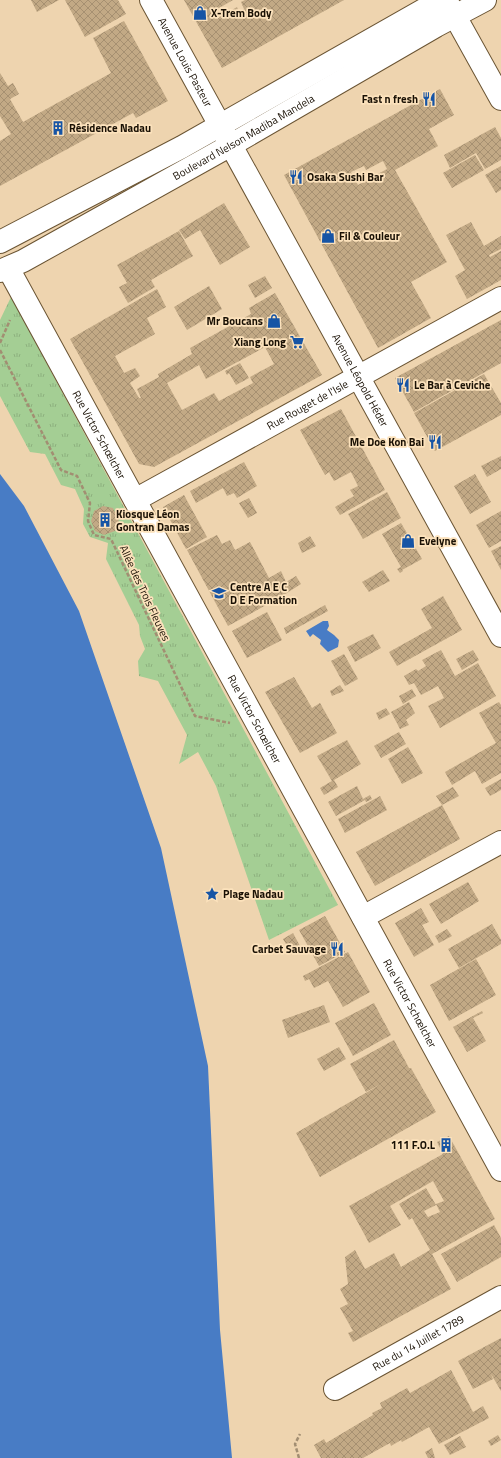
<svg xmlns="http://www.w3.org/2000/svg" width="501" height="1458" viewBox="0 0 501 1458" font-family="'Titillium Web',sans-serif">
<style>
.park{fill:url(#park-tufts)}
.water{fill:#487cc5}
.building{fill:url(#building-cross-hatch);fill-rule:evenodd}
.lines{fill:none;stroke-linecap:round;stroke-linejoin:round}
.street-casing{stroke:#6a5433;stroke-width:24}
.secondary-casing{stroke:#6a5433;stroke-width:24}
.path{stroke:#a28e72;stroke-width:2.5;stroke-dasharray:4 2;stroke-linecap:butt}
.street{stroke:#fff;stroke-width:22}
.secondary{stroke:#fff;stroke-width:22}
.labels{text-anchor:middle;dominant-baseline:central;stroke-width:3.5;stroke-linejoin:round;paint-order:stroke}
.poi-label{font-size:11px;font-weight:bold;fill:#191004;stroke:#fce2bc;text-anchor:start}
.street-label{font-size:11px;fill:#191004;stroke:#fce2bc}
</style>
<defs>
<pattern id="park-tufts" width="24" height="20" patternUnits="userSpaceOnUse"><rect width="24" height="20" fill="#a4ce94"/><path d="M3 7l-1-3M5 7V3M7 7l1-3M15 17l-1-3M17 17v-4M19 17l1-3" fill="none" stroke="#8db07e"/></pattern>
<pattern id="building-cross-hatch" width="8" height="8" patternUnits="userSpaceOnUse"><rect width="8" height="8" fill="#c2a985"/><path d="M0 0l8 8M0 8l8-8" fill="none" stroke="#a69071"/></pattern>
</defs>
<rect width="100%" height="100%" fill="#eed4af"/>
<path class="park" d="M11 297 338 905 269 940 216 786 198 752 179 764 187 735 158 681 139 676 138 661 145 649 140 636 139 625 106 559 108 543 90 537 83 524 84 509 75 489 61 485 45 454 30 452 0 396V320Z"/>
<path class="water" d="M0 474 24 506 79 611 161 848 208 1066 220 1330 232 1458H0Z
M323 621H328L329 626 327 630 334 635 339 640 338 647 328 652 320 644 321 640 313 634 310 637 306 631Z"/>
<path class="building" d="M31 0H59L37 12Z
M65 0H118L126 14 85 37Z
M184 0H233L214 11 218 18 237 7 239 12 244 9 241 2 245 0H344L222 68Z
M124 21 168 101 136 118 133 113 0 186V141L11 134 0 116V73L8 86 13 83 19 94 10 99 23 122 111 73 93 38Z
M440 89 454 115 429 129 438 146 395 170 447 262 411 282 431 318 378 348 284 175ZM383 161 387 169 358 185 351 172 364 166 366 170Z
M495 127 501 138V160L485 169 476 153 450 168 444 155Z
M475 155 484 170 452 188 443 173Z
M501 166V190L496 193 485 175Z
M224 203 250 247 220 265 200 230 185 239 179 230Z
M471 222 484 246 501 236V249L489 255 490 257 501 251V280L467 299 455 276 465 270 446 235Z
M179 231 193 256 151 280 155 287 128 303 119 287 127 283 117 265Z
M265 276 272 288 255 298 248 285Z
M209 286 222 309 187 330 174 307Z
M157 289 166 307 147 318 155 334 115 356 124 373 135 368 140 376 130 383 139 398H141L137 389 159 377 158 374 192 354 190 348 251 314 249 308 275 293 322 375 154 467 139 464 70 339ZM265 347 274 364 250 377 253 383 219 401 214 393 182 410 167 383 199 365 206 379Z
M501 320V363L414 412 395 378Z
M240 363 249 378 236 385 229 373 227 375 225 371Z
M484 374 501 403V415L435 451 414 413Z
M341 409 385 490 340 515 335 507 354 496 350 490 358 486 351 472 334 481 329 472 325 475 300 430Z
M501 456V469L487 477 481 466Z
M244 462 257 486 237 498 234 493 227 496 223 488 196 503 190 491Z
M475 474 491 502 470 514 454 486Z
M387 492 401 518 363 539 348 514Z
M184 495 207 537 186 549 163 507Z
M249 498 257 513 248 518 239 503Z
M103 506 113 508 119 520 115 531 104 535 95 531 91 521 94 511Z
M501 511V541L489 548 476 525Z
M401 523 422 559 402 570 403 571 400 573 397 569 401 567 382 534Z
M217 535 222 544 230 540 235 550 250 542 269 578 281 571 286 582 296 576 301 584 279 598 228 626 187 550Z
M310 536 316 546 302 553 298 543Z
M501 546V570L491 551Z
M383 570 390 581 369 592 362 582Z
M443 596 462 630 397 666 389 652 432 628 421 609Z
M325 605 328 611 286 634 284 628Z
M267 612 282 640 247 658 232 631Z
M373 634 381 648 355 662 347 647Z
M441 650 455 676 478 663 496 696 440 728 428 706 444 698 438 686 421 695 414 683 409 685 404 676 416 669 418 671 426 666 422 660Z
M473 650 479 660 462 670 456 659Z
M344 654 358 679 345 686 331 661Z
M294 677 312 708 320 703 337 733 300 753 265 692Z
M340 685 344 691 332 696 330 691Z
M412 689 416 696 403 704 399 696Z
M409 702 415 713 406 720 409 725 400 729 391 712Z
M499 702 501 705V773L482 784 475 771 452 785 445 772 496 743 479 713Z
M386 708 390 714 379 720 376 713Z
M399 732 406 744 381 758 374 746Z
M347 740 361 764 334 780 338 787 324 795 320 788 332 781 317 756Z
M408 747 423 773 402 784 388 759Z
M501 779V790L490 796 485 788Z
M357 786 363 799 370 795 372 799 366 802 365 800 336 816 328 802Z
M453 787 459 796 442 805 436 796Z
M380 796 387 810 345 833 338 819Z
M442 805 460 839 375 886 356 852Z
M468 882 479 901 441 924 429 904Z
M421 908 429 922 422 925 434 945 414 957 395 923Z
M325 916 345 952 319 966 299 930Z
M492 924 501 940V944L459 968 448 949Z
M447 929 452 936 439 943 435 936Z
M293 933 300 946 290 951 283 939Z
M348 952 370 992 343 1007 328 981 314 988 309 979 305 981 303 976Z
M476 959 496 995 449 1021 430 985Z
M374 1003 391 1035 353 1056 335 1023Z
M324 1005 330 1022 288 1038 282 1020Z
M482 1011 483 1013 473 1018 486 1041 467 1052 453 1027Z
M394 1040 409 1068H411L436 1112 320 1177 296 1133 383 1083 366 1092 350 1064Z
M339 1047 346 1059 324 1071 317 1059Z
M449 1136 495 1219 432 1254 451 1289 353 1342 348 1333 353 1331 340 1308 348 1304 340 1289 348 1284 345 1257 355 1250 365 1269 394 1253 401 1267 430 1250 412 1218 409 1220 399 1204 426 1188 436 1205 424 1211 428 1217 440 1212 436 1204 444 1201 433 1181 390 1206 401 1225 369 1243 349 1206 443 1154 437 1142Z
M494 1225 501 1238V1257L457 1282 441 1254Z
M501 1338V1391L491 1374 493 1379 473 1389 458 1361Z
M451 1370 473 1412 483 1406 489 1418 439 1444 429 1427 402 1442 401 1440 391 1446 390 1443 363 1458H321L314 1445 324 1439 326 1443 373 1415 372 1413 382 1408 380 1403 407 1388 410 1393Z
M498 1435 501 1440 491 1446 488 1441Z
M460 1436 466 1447 450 1455 444 1445Z
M432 1448 435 1458H428L425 1452Z"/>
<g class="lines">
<defs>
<g id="street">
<path d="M446 0 501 99"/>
<path id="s1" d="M8 268 501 1170"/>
<path id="s2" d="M135 500 501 298"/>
<path d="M363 917 501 842"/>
<path id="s3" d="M335 1389 501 1297"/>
</g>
<g id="secondary">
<path id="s4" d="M151 0 501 636"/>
<path d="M0 242 182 147 441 0"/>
<path id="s5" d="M0 271 23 261 231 145 436 26 485 0"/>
</g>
</defs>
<use href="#street" class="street-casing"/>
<use href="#secondary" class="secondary-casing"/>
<path class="path" d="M0 343 10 320
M0 350 61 470 77 476 90 503 88 521 94 535 111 539 195 716 230 723
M299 1458 295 1444 300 1434"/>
<use href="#street" class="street"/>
<use href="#secondary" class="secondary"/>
</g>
<defs>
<symbol id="shop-bare" viewBox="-9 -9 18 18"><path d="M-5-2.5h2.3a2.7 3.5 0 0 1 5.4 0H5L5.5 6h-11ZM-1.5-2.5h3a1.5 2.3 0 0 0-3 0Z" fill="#1654a5" stroke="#fce2bc" stroke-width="2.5" paint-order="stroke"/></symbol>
<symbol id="restaurant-bare" viewBox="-9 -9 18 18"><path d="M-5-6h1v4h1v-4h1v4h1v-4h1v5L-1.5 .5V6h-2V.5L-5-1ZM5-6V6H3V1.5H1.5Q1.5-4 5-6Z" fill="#1654a5" stroke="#fce2bc" stroke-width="2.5" paint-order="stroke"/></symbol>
<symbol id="building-bare" viewBox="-9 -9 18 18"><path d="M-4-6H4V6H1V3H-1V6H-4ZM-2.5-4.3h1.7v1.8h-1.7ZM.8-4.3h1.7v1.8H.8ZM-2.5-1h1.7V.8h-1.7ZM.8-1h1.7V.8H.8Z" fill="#1654a5" stroke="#fce2bc" stroke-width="2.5" paint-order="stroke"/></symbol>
<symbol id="supermarket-bare" viewBox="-9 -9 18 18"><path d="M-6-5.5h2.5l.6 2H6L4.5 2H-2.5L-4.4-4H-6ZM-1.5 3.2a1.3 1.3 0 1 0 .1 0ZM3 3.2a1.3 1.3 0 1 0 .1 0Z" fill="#1654a5" stroke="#fce2bc" stroke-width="2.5" paint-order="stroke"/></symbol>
<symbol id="university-bare" viewBox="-9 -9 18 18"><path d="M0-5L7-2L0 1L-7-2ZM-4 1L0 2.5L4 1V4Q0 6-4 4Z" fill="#1654a5" stroke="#fce2bc" stroke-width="2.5" paint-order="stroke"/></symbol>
<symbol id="sight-bare" viewBox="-9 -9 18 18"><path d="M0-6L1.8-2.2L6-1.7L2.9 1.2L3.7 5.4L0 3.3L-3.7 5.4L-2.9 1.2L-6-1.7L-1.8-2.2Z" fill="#1654a5" stroke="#fce2bc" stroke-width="2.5" paint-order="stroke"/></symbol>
</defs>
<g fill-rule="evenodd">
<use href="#shop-bare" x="190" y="3" width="20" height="20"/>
<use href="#restaurant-bare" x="419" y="89" width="20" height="20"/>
<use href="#building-bare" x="48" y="118" width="20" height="20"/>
<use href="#restaurant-bare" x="286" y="167" width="20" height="20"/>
<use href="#shop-bare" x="318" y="226" width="20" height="20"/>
<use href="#shop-bare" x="264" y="311" width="20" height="20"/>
<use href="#supermarket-bare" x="287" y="332" width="20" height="20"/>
<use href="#restaurant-bare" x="393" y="375" width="20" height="20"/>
<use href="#restaurant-bare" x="425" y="432" width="20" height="20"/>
<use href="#building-bare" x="95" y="510" width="20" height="20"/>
<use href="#shop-bare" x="398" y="531" width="20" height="20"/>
<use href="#university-bare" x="209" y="583" width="20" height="20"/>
<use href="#sight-bare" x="202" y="884" width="20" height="20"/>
<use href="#restaurant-bare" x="327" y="939" width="20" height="20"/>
<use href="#building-bare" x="436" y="1135" width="20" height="20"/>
</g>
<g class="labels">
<g class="poi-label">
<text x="211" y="13">X-Trem Body</text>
<text x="418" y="99" text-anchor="end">Fast n fresh</text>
<text x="69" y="128">Résidence Nadau</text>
<text x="307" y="177">Osaka Sushi Bar</text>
<text x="339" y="236">Fil &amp; Couleur</text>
<text x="263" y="321" text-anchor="end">Mr Boucans</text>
<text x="286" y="342" text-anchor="end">Xiang Long</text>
<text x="414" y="385">Le Bar à Ceviche</text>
<text x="424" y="442" text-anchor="end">Me Doe Kon Bai</text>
<text x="116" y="514">Kiosque Léon<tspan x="116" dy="13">Gontran Damas</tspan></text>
<text x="419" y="541">Evelyne</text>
<text x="230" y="587">Centre A E C<tspan x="230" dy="13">D E Formation</tspan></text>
<text x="223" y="894">Plage Nadau</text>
<text x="326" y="949" text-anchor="end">Carbet Sauvage</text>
<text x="435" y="1145" text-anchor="end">111 F.O.L</text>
</g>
<g class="street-label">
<text stroke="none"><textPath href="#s4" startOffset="71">Avenue Louis Pasteur</textPath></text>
<text stroke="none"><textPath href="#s5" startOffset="278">Boulevard Nelson Madiba Mandela</textPath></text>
<text stroke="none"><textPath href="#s4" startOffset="434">Avenue Léopold Héder</textPath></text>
<text stroke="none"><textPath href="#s2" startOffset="197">Rue Rouget de l'Isle</textPath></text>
<text stroke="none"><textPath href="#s1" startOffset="190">Rue Victor Schœlcher</textPath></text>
<text transform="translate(145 593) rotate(65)">Allée des Trois Fleuves</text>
<text stroke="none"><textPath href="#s1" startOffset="514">Rue Victor Schœlcher</textPath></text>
<text stroke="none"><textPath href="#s1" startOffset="838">Rue Victor Schœlcher</textPath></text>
<text stroke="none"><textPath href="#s3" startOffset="95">Rue du 14 Juillet 1789</textPath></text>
</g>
</g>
</svg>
